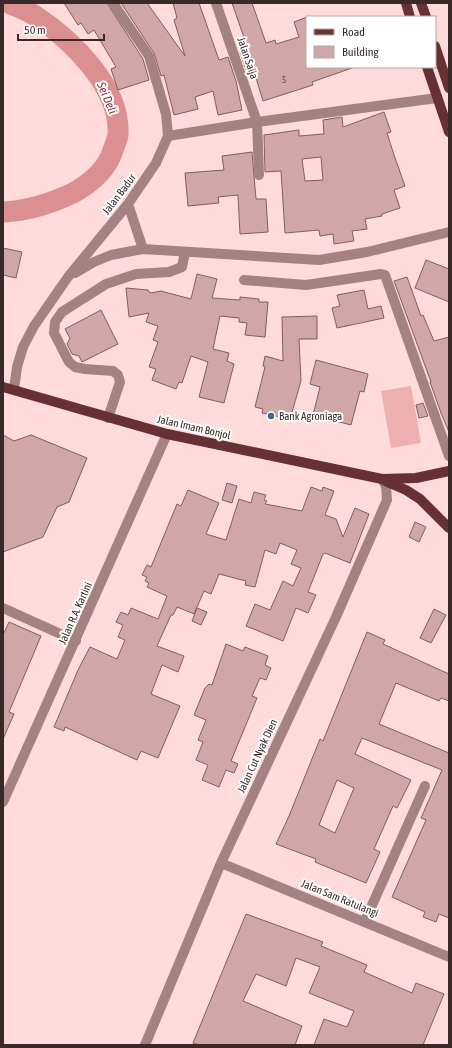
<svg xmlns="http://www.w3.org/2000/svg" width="452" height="1048" viewBox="0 0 452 1048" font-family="'Asap Condensed',sans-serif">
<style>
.green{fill:#eeb0af}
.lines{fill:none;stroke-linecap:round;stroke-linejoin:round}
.river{stroke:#db8f90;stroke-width:21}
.building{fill:#d0a7a6;stroke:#815d5d;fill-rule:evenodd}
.minor{stroke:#a48281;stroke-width:10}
.major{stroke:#673032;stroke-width:10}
.poi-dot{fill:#336d86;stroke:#fff;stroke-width:1.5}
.labels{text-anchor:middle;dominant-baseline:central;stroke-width:4;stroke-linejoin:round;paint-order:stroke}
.number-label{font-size:9px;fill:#5f4848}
.street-label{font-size:11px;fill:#392929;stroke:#fff}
.poi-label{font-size:11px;fill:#392929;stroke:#fff;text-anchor:start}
.water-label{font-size:12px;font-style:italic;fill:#882e35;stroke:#fff}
</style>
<rect width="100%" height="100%" fill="#ffdcdb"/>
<path class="green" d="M411 386 421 443 391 448 381 391Z"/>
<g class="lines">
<path class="river" d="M3 212C26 211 52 203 73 193 91 183 107 170 113 150 115 145 117 140 118 135 121 87 71 39 34 15 26 10 17 7 9 3"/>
</g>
<path class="building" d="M64 3H107L143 59 149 80 118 90 111 69 116 67 94 30 88 34 81 23 78 25Z
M121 3H147L185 56 174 20 177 18 173 3H199L219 60 228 57 236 81 242 110 218 115 213 91 195 97 198 109 174 115 164 75 161 76 154 53Z
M232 3H252L266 43 275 40 276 44 299 37 294 22 307 17V67H351L352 68 312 82 313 85 263 101 253 68 246 70 240 52 248 49Z
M384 112 391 132 387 133 394 155 405 186 394 190 400 208 382 214V216L365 219 367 229 352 231 354 241 334 244 333 234 320 236 319 230 285 233 281 171 265 172 264 135 299 130V136L324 134 323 120 342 117 343 127ZM321 157 323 180 305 181 302 159Z
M252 152 256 199H266L268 232 240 234 238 195 218 197 219 203 188 206 185 173 224 170 222 156Z
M3 248 22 252 16 278 3 275Z
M426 260 449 269V302L415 288Z
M197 274 217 279 212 298 240 300V297L259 299V302H268L265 337 245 335 247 323 239 322V318L220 316 213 349 229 353 227 361 234 364 224 403 199 397 208 362 191 356 182 383 179 382 176 389 152 380 156 369 149 367 158 342 153 340 158 326 146 322 149 313 129 317 126 288 148 290 150 293 161 291 191 299Z
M407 277 421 316 423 315 434 341 449 337V432L441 413 430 382H431L394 281Z
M364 290 368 309 381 306 384 318 337 328 332 308 340 306 337 295Z
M101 310 118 344 82 362 79 356 72 354 67 344 70 338 65 329Z
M317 316V339H299L301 381 290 419 262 413 263 409 255 407 265 367 263 366 265 356 283 361 282 317Z
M316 360 368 374 364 392 360 391 351 425 313 415 320 387 310 384Z
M423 403 428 416 419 418 416 405Z
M3 435 14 441 31 435 87 458 69 502 57 507 43 537 3 552Z
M227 483 237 486 232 503 222 500Z
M311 487 322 491 323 487 334 491 325 515 336 519 343 537 355 508 369 514 350 563 325 553 323 554 308 592 316 595 308 613 296 608 283 641 246 626 255 604 270 610 283 581 293 586 301 568 291 564 297 550 280 543 276 554 265 550 255 587 245 585 246 581 219 574 211 594 204 591 194 614 177 607 173 615H171L157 646 184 656 178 672 162 665 151 694 180 706 158 758 141 751 137 760 65 727 64 731 54 727 78 670 90 647 117 659 125 640 118 637 123 625 116 622 121 612 128 615 131 608 158 619 167 596 147 587 149 583 145 581 147 577 142 575 147 565 151 567 177 504 181 506 188 490 219 503 206 534 226 540 239 499 251 503 254 492 266 495 264 500 267 501 265 504 302 511Z
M415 522 426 527 419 542 409 537Z
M197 608 207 612 201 625 192 621Z
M434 609 446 615 431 643 420 638Z
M9 622 41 636 9 712 14 714 3 739V635Z
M367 632 385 640 383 644 449 674V701L441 698 439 701 396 683 379 724 449 753V918L439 914 436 922 423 917 425 912 392 897 426 820 421 818 442 770 362 738 355 754 411 780 397 808 393 806 374 849 380 852 366 883 315 862 316 859 276 844 289 816 320 739 323 741ZM337 780 354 788 335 833 319 825Z
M226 644 243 651 245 647 268 656 265 665 271 668 266 680 260 678 252 696 257 698 231 761 238 764 234 773 226 770 219 787 202 780 208 765 196 760 203 742 198 740 206 720 194 715 205 688 209 684 212 685Z
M246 914 323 942 321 946 367 965 364 972 412 993 416 983 444 994 423 1045H314L324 1019 347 1027 354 1011 309 993 320 967 296 958 286 986 256 974 243 1001 302 1026 295 1045H199L193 1043Z"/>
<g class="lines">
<path class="minor" d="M216 3 257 122 259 175
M168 136 257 122 437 98
M128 204 143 249
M75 273 94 262 111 255 143 249 319 260 367 252 449 232
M244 280 306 285 381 274 385 275 449 456
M14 389 17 367 23 347 34 326 68 277 128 204 156 163 168 136 166 114 149 56 113 3
M108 418 120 382 118 375 113 371 85 369 75 367 69 362 54 333 55 322 62 312 106 284 136 274 169 272 182 267 185 252
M3 608 76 641
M3 802 167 434
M221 863 449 957
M365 921 425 786
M145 1045 221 863 336 617 387 500 386 486 382 479"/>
<path class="major" d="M406 3 410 17
M421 3 426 17
M435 46 449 88
M427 67 449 132
M3 387 167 434 382 479 416 478 449 471
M385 481 406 490 420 499 449 528"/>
</g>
<circle class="poi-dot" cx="271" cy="416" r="4"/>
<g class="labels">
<g class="number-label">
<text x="284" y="80">5</text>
</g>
<g class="street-label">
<text transform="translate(248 58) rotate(71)">Jalan Saija</text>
<text transform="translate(119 194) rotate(-53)">Jalan Badur</text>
<text transform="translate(194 427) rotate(13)">Jalan Imam Bonjol</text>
<text transform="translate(75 613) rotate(-66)">Jalan R.A. Kartini</text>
<text transform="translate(257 756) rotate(-65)">Jalan Cut Nyak Dien</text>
<text transform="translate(340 898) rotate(22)">Jalan Sam Ratulangi</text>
</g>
<g class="poi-label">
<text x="279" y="416">Bank Agroniaga</text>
</g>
<g class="water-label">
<text transform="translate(107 98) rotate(67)">Sei Deli</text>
</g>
</g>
<rect width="452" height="1048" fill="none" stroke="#392929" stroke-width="8"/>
<rect x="306" y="16" width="130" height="52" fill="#ffffff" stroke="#b0a9a9"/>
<rect x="314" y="29" width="20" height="6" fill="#673032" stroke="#b0a9a9"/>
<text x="342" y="36" font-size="12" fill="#392929">Road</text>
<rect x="314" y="46" width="20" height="12" fill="#d0a7a6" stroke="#b0a9a9"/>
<text x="342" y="56" font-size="12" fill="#392929">Building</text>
<path d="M18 34v6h86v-6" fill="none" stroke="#392929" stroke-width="2"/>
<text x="24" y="34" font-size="12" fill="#392929" stroke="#ffffff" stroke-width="3" paint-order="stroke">50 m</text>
</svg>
